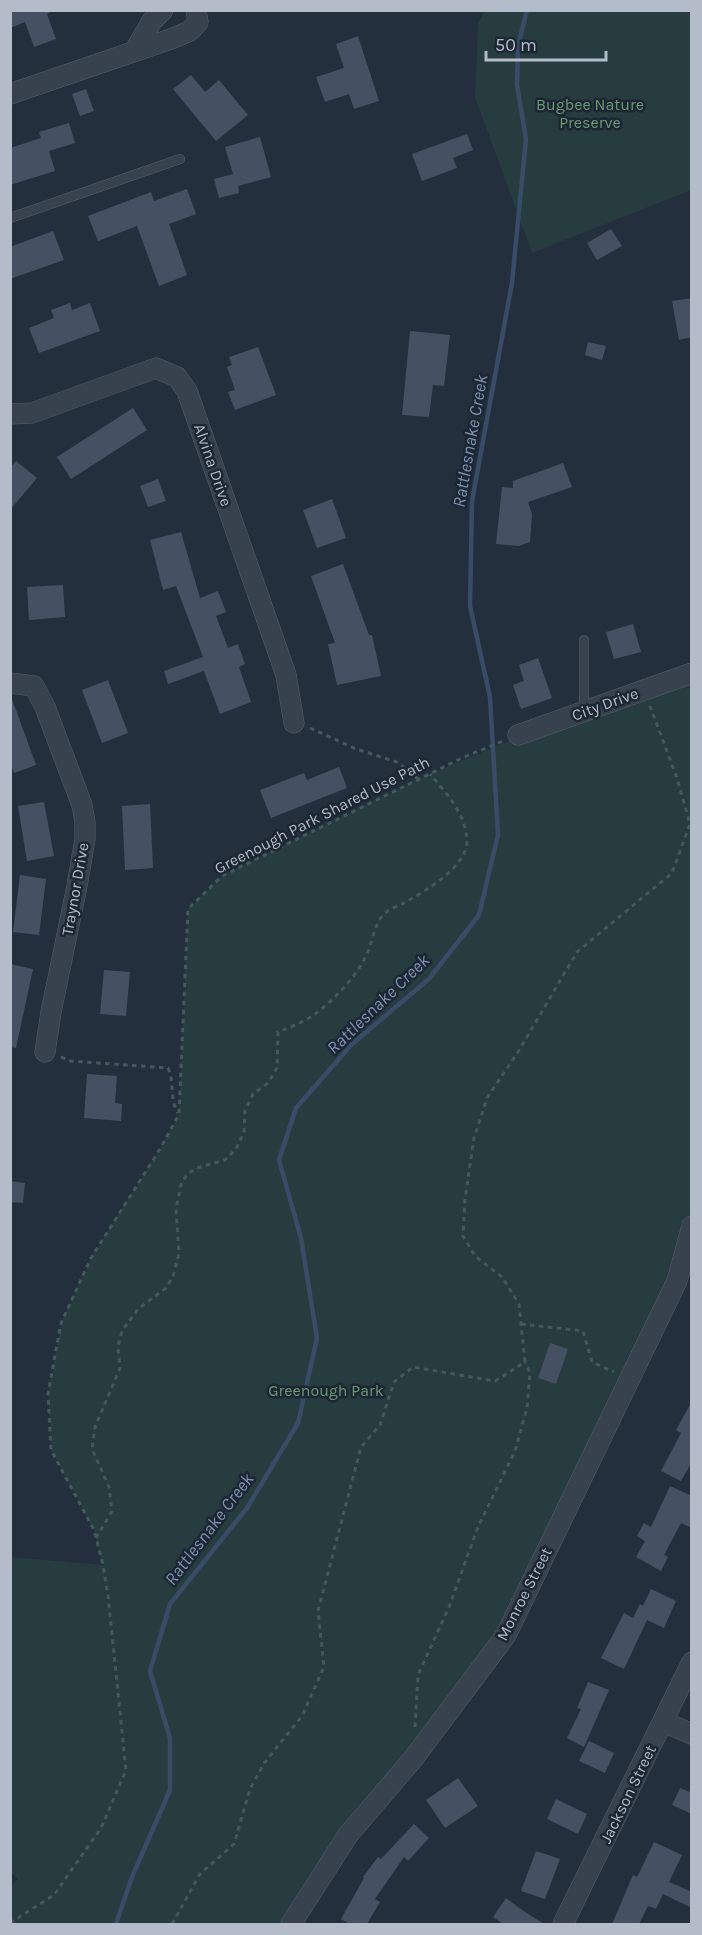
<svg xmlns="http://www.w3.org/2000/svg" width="702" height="1935" viewBox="0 0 702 1935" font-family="Karla,sans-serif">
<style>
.green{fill:#263c3f}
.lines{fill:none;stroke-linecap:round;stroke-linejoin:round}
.stream{stroke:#394c67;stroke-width:4.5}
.building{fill:#455162}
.lane-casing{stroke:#565f6c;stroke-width:10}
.street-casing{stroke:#565f6c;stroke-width:21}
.path{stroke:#44595c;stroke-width:3;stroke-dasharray:4.5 4.5;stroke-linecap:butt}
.lane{stroke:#38414e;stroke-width:9}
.street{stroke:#38414e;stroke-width:20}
.labels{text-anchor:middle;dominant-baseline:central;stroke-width:5;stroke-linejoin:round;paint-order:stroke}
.park-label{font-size:16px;fill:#6b9a76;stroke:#1d2633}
.street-label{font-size:16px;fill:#b4bcc9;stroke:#1d2633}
.water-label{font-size:18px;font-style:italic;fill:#7c92b1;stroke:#1d2633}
</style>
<rect width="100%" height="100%" fill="#242f3e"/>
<path class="green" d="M485 11H691V190L532 253 475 97 478 23Z
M691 673 692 1226 506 1635 291 1924H11V1887L18 1879 10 1872V1557L103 1565 94 1530 51 1450 48 1394 61 1323 91 1258 160 1149 179 1114 188 909 222 876 418 779 514 739Z"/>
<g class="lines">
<path class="stream" d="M116 1924 132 1877 170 1790V1738L150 1671 170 1604 247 1508 298 1423 317 1338 301 1238 279 1160 296 1108 352 1044 429 979 479 915 498 835 490 697 470 606 472 501 512 283 526 139 517 85 518 46 527 10"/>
</g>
<path class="building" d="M10 10H53L47 14 56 39 34 47 25 22 10 28Z
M358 36 379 101 354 109 349 94 325 102 316 77 344 68 336 44Z
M191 75 205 92 219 80 248 115 216 141 173 89Z
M86 89 94 111 80 116 72 94Z
M69 123 75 143 49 151 55 171 10 185V148L41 138 39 132Z
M467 134 473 150 453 158 457 168 422 181 412 154Z
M260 137 271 177 238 186 239 193 219 198 214 179 233 174 225 147Z
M187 189 196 214 169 224 187 275 159 286 137 226 98 241 88 216 151 192 154 201Z
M611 229 622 246 597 260 587 243Z
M53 231 64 260 10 279V247Z
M692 298V337L679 340 672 301Z
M70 303 72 310 90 303 100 331 39 353 29 328 54 318 51 310Z
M410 331 450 335 444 386 433 385 429 417 402 415Z
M588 342 606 346 602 360 585 355Z
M258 347 276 395 235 410 228 392 235 390 227 367 232 365 229 357Z
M133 408 147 430 71 479 57 457Z
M16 461 37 478 10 510V468Z
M563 463 572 487 528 502 532 514 530 542 519 546 496 544 502 487 513 488V481Z
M158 479 166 501 148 507 140 486Z
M332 499 346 538 317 548 303 510Z
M181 532 200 598 218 591 226 612 216 616 228 648 238 644 245 664 239 667 251 702 220 714 204 671 168 684 164 671 203 657 176 586 163 590 150 540Z
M343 564 369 635H372L381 676 337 685 328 644 335 643 311 576Z
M63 585 65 617 29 620 27 587Z
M633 624 641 652 614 659 606 632Z
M538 658 552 698 521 709 513 685 524 681 519 665Z
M108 680 128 733 102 743 82 690Z
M10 699H12L36 765 14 773 10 763Z
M339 767 347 788 271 818 260 790 304 773 307 780Z
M44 802 54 856 27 861 18 806Z
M150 804 153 868 125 870 122 806Z
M20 875 46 879 39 935 13 932Z
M10 964 33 969 16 1048 10 1047Z
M104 970 130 972 126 1016 100 1014Z
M87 1074 117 1076 115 1103 122 1104 121 1121 84 1118Z
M10 1181 25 1183 23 1203 10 1202Z
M550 1343 568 1349 556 1384 538 1378Z
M692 1401V1462L681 1481 661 1471 681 1433 676 1430Z
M670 1486 692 1496V1528L681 1523 664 1555 668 1557 661 1571 636 1557 645 1541 637 1536 644 1523 651 1527Z
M651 1589 676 1601 664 1628 647 1620 624 1669 601 1658 624 1613 633 1618 640 1604 643 1606Z
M588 1682 609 1690 584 1747 567 1738 581 1709 577 1708Z
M589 1741 614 1753 605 1773 579 1761Z
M458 1778 478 1806 445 1828 426 1800Z
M680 1788 692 1793V1814L672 1805Z
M556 1799 587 1814 578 1834 547 1819Z
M414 1824 429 1838 408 1861 404 1857 375 1899 380 1902 367 1924H350L341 1919 364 1878 363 1877 378 1857 381 1859Z
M654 1842 682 1855 669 1882 692 1892V1908L663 1894 656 1909 648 1906 639 1924H612L633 1875 637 1877Z
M536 1851 560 1859 545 1899 521 1891Z
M506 1898 522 1910 544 1924H503L493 1917Z"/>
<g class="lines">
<defs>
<path id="lane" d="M10 218 180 159
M584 640V712"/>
<path id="street" d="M135 50 152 21 163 10
M10 94 171 39 190 31 198 22 196 10
M10 414 32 413 156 368 177 377 187 391 286 675 294 723
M10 683 34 686 45 707 82 805 85 822V839L77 886 51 1012 45 1052
M518 735 692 673
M664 1722 692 1734
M291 1924 348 1835 413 1759 506 1635 677 1281 692 1226
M563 1924 692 1662"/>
</defs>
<use href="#lane" class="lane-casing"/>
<use href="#street" class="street-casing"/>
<path class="path" d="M310 728 356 749 397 762 418 779
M61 1057 71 1061 168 1068C175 1083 169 1099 178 1113
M521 1324 583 1331 592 1362 614 1372
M96 1538 112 1511 109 1487 92 1449 95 1427 120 1368 118 1346 122 1331 138 1309 166 1288 173 1276 179 1254 176 1209 181 1185 187 1174 197 1168 225 1160 236 1149 244 1132 245 1111 253 1094 268 1083 277 1068 278 1032C290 1027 304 1022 315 1014 335 999 355 978 366 956 373 942 373 926 384 914 389 909 398 906 404 903 424 892 467 867 467 841 466 814 446 793 430 774
M415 1727 418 1675 449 1607 478 1527 515 1451 527 1408 530 1373 525 1362
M10 1923 54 1895 101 1828 126 1770 108 1596 103 1565 94 1530 51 1450 48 1394 61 1323 91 1258 160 1149 179 1114 188 909 222 876 462 758 503 741
M172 1924 200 1874 234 1844 250 1789 265 1762 302 1716 324 1667 318 1611 361 1447 380 1425 394 1382 413 1367 495 1381 525 1362 519 1304 502 1277 475 1256 463 1236 465 1199 474 1138 487 1098 518 1052 577 952 672 873 690 824 677 778 650 706"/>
<use href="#lane" class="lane"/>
<use href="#street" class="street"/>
</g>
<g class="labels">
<g class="park-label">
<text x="590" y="104">Bugbee Nature<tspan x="590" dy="18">Preserve</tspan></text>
<text x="326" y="1390">Greenough Park</text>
</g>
<g class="street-label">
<text transform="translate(213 465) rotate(71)">Alvina Drive</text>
<text transform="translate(605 704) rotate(-20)">City Drive</text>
<text transform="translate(322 815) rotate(-27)">Greenough Park Shared Use Path</text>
<text transform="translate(75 889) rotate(-80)">Traynor Drive</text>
<text transform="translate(524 1594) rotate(-63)">Monroe Street</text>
<text transform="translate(628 1794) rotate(-64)">Jackson Street</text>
</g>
<g class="water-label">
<text transform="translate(470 441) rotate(-80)">Rattlesnake Creek</text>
<text transform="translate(378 1004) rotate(-44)">Rattlesnake Creek</text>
<text transform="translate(209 1529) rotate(-53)">Rattlesnake Creek</text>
</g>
</g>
<rect width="702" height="1935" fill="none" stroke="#b4bcc9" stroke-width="24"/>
<path d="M486 51v9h120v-9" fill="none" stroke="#b4bcc9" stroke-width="3"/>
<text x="495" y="51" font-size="18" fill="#b4bcc9" stroke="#1d2633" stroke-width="4.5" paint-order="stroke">50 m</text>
</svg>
